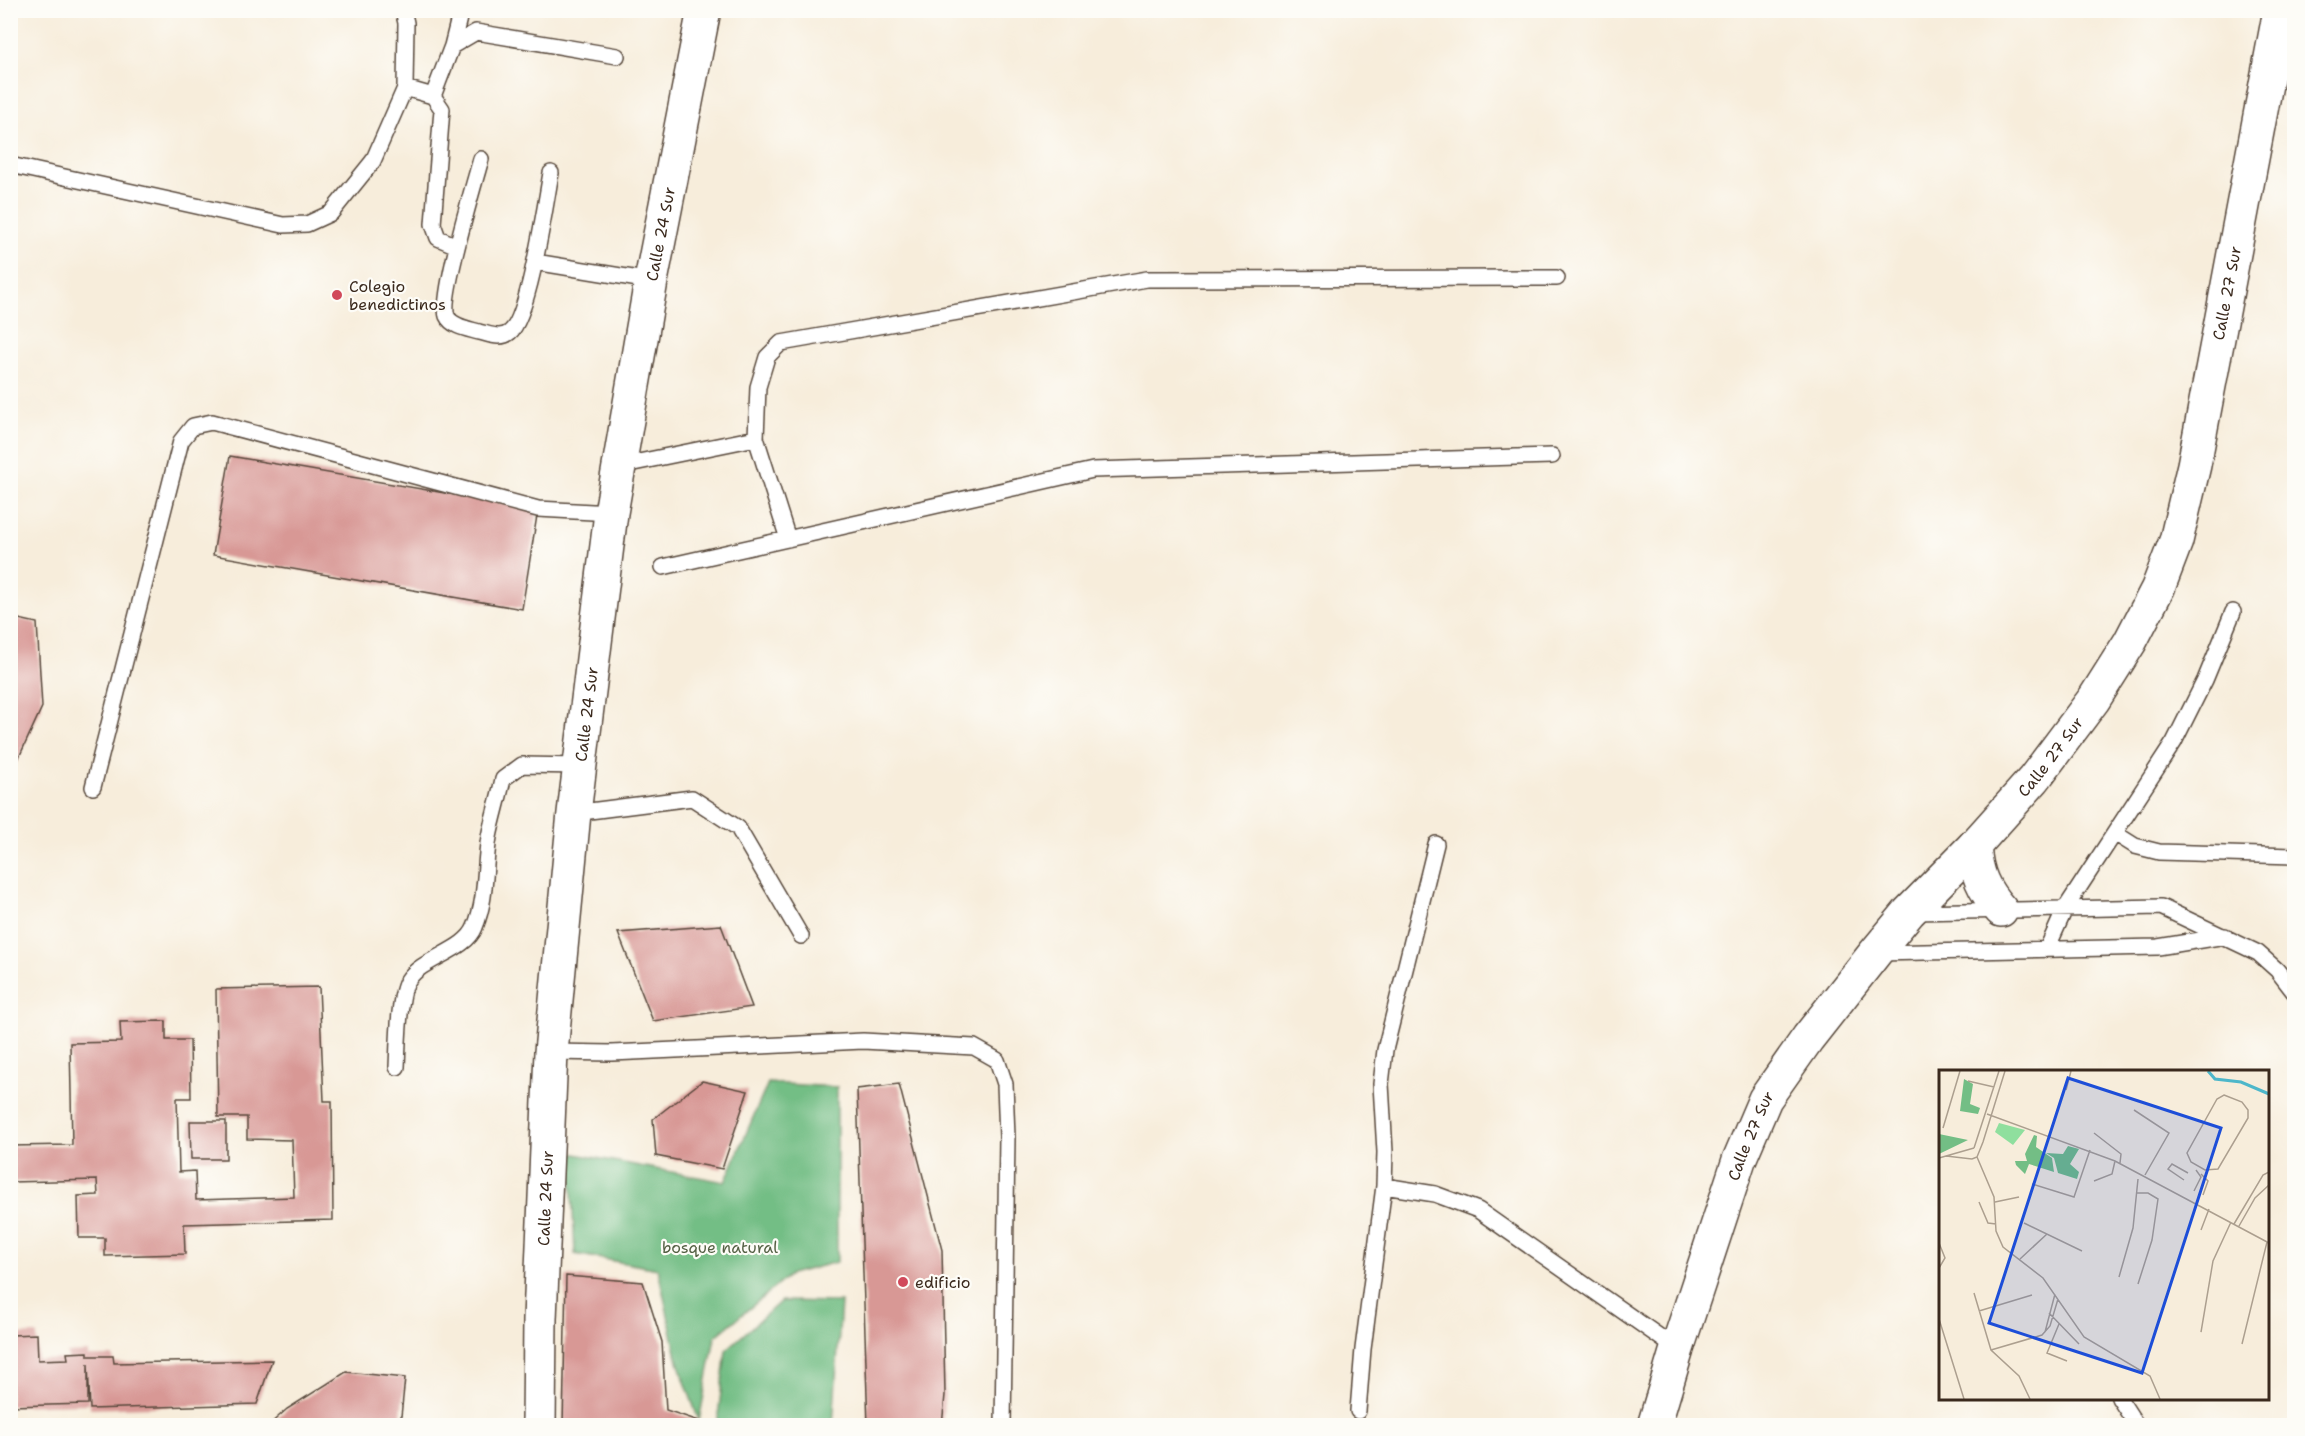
<svg xmlns="http://www.w3.org/2000/svg" width="2305" height="1436" viewBox="0 0 2305 1436" font-family="'Shantell Sans',sans-serif">
<style>
.forest{fill:#73be85;stroke:#577452;stroke-width:1.5}
.building{fill:#d89895}
.lines{fill:none;stroke-linecap:round;stroke-linejoin:round}
.service-casing{stroke:#57473a;stroke-width:18}
.tertiary-casing{stroke:#57473a;stroke-width:36}
.service{stroke:#fff;stroke-width:15}
.tertiary{stroke:#fff;stroke-width:33}
.poi-dot{fill:#d1495b;stroke:#fdfcf7;stroke-width:2}
.labels{text-anchor:middle;dominant-baseline:central;stroke-width:4.5;stroke-linejoin:round;paint-order:stroke}
.street-label{font-size:16px;fill:#3b2a1e;stroke:#fdfcf7}
.poi-label{font-size:16px;fill:#3b2a1e;stroke:#fdfcf7;text-anchor:start}
.park-label{font-size:16px;fill:#546044;stroke:#fdfcf7}
.inset-river{fill:none;stroke:#4db7ca;stroke-width:3}
.inset-road{fill:none;stroke:#ac9f8f;stroke-width:1.5}
.view{fill:#1d4ed8;fill-opacity:0.15;stroke:#1d4ed8;stroke-width:3}
.inset-edge{fill:none;stroke:#3b2a1e;stroke-width:3}
</style>
<rect width="100%" height="100%" fill="#fdfcf7"/>
<filter id="ink" filterUnits="userSpaceOnUse"><feTurbulence type="fractalNoise" baseFrequency=".0167" numOctaves="2"/><feDisplacementMap in="SourceGraphic" scale="12" xChannelSelector="R" yChannelSelector="G"/><feConvolveMatrix kernelMatrix="1 2 1 2 8 2 1 2 1" color-interpolation-filters="sRGB"/></filter>
<filter id="wash" filterUnits="userSpaceOnUse"><feTurbulence type="fractalNoise" baseFrequency=".008" numOctaves="4" result="noise"/><feDisplacementMap in="SourceGraphic" scale="24" xChannelSelector="R" yChannelSelector="G"/><feGaussianBlur stdDeviation="1.35" result="paint"/><feColorMatrix in="noise" values="0 0 0 0 0 0 0 0 0 0 0 0 0 0 0 0 0 1.4 0 .05"/><feComposite in="paint" operator="in"/></filter>
<g filter="url(#wash)">
<rect width="100%" height="100%" fill="#f7eddb"/>
<path class="forest" d="M768 1083 837 1087V1262L791 1274 715 1337 699 1421 678 1362 658 1269 575 1254 570 1153 725 1182Z
M781 1301 841 1302 833 1425H717L726 1350Z"/>
<g id="blocks">
<path class="building" d="M230 456 538 509 522 609 213 555Z
M10 617 37 623 42 707 10 777Z
M721 925 752 1007 653 1021 618 933Z
M319 987 324 1101H332L333 1220 184 1224 185 1254 105 1256V1238H79L78 1196 98 1195 97 1180 10 1182V1146L72 1145 70 1043 121 1042 120 1022 166 1021V1040H190L191 1098H177L179 1172 195 1171 196 1200 294 1197 292 1140 247 1139V1117H218L216 989Z
M702 1081 748 1091 722 1169 656 1156 653 1119Z
M899 1084 942 1250 945 1395 942 1426H868L857 1089Z
M190 1121H226V1159H191Z
M566 1276 643 1282 662 1342 666 1410 699 1421 697 1426H563Z
M37 1334 38 1360 68 1359 67 1353 88 1352V1356H113L114 1363 272 1360 257 1404 90 1409 88 1364V1404L10 1406V1335Z
M346 1372 405 1378 400 1426H268L287 1409Z"/>
</g>
</g>
<g filter="url(#ink)">
<use href="#blocks" fill-opacity="0" stroke="#57473a" stroke-width="1.5"/>
<g class="lines">
<defs>
<path id="service" d="M452 46 461 10
M405 88 433 96 442 109 433 224 438 238 457 246
M433 96 452 46 476 32 617 56
M481 159C474 184 440 298 447 316 452 327 469 329 479 332 489 334 501 340 510 332 529 317 546 201 551 173
M10 165 283 225 307 224 331 213 373 161 405 88 406 23 403 10
M535 262 651 281
M619 466 756 438
M788 539 756 438 758 387 767 357 781 343 1147 279 1557 278
M663 567 1093 470 1552 456
M93 787 181 441 193 426 212 422 538 509 611 513
M574 813 692 798 738 828 801 936
M2116 834 2135 846 2159 852 2294 856
M1914 912 2161 907 2258 953 2277 970 2294 992
M2047 949 2065 909 2174 742 2205 680 2233 612
M1878 953 2158 947 2225 936
M551 1052 612 1053 863 1041 974 1047 997 1060 1005 1084 1007 1137 1003 1426
M397 1067C398 1048 398 995 408 980 422 958 466 951 475 927 487 898 484 867 489 837 493 817 499 798 503 779L522 765 580 766
M1384 1186 1435 1194 1478 1210 1677 1349
M2119 1398 2137 1426
M1358 1411 1363 1349 1384 1186 1385 1152 1381 1084 1385 1050 1436 844"/>
<g id="tertiary">
<path d="M1974 846C1976 873 1983 890 2001 910"/>
<path id="s1" d="M539 1426 540 1319 551 1052 574 813 611 513 651 281 704 10"/>
<path id="s2" d="M1654 1426 1677 1349 1739 1160 1765 1099 1808 1038 1875 953 1909 912 1974 846 2034 779 2094 699 2130 642 2158 588 2176 541 2194 465 2280 10"/>
</g>
</defs>
<use href="#service" class="service-casing"/>
<use href="#tertiary" class="tertiary-casing"/>
<use href="#service" class="service"/>
<use href="#tertiary" class="tertiary"/>
</g>
</g>
<g class="poi-dot">
<circle cx="337" cy="295" r="6"/>
<circle cx="903" cy="1282" r="6"/>
</g>
<g class="labels">
<g class="street-label">
<text stroke="none"><textPath href="#s1" startOffset="1200">Calle 24 Sur</textPath></text>
<text stroke="none"><textPath href="#s2" startOffset="1296">Calle 27 Sur</textPath></text>
<text stroke="none"><textPath href="#s1" startOffset="714">Calle 24 Sur</textPath></text>
<text stroke="none"><textPath href="#s2" startOffset="792">Calle 27 Sur</textPath></text>
<text stroke="none"><textPath href="#s2" startOffset="306">Calle 27 Sur</textPath></text>
<text stroke="none"><textPath href="#s1" startOffset="228">Calle 24 Sur</textPath></text>
</g>
<g class="poi-label">
<text x="349" y="286">Colegio<tspan x="349" dy="18">benedictinos</tspan></text>
<text x="915" y="1282">edificio</text>
</g>
<g class="park-label">
<text x="720" y="1247">bosque natural</text>
</g>
</g>
<g transform="translate(1939 1070)">
<rect width="330" height="330" fill="#f7eddb"/>
<path d="M60 53 86 60 74 75 56 62Z" fill="#8fdf9e"/>
<path d="M25 9 34 14 31 34 41 38 39 44 21 41ZM0 64 29 70 0 84ZM95 65 98 66 97 77 113 88 115 102 90 94 86 104 77 95 76 91H88L86 84ZM129 76 140 79 131 94 140 102 138 109 119 103 115 88 107 83 124 84Z" fill="#73be85"/>
<path class="inset-river" d="M269 1 276 9 302 12 330 24"/>
<path class="inset-road" d="M29 11 55 17M127 20 132 1M285 25 303 32 309 40V48L279 99 266 100 252 92 248 83 278 29ZM195 40 230 63 206 105M48 44 176 91 330 173M4 58 21 1M155 63 182 84 181 93M35 78 60 1M7 86 33 89M38 87 55 127 57 161 64 177 104 208 145 267 211 306 221 329M0 88 35 78M33 89 38 87 44 72 66 1M262 104 269 111 264 125M245 110 229 99 233 94 249 103M155 111 173 104 176 91M93 114 135 127 151 80M255 121 262 107 257 100M198 123H209L219 129 213 170 199 214M40 132 49 153 57 154M56 132 80 127M85 153 143 181M295 154 324 105 330 102M300 156 316 128 330 115M262 160 270 139M0 173 6 188 0 198M81 189 108 164M180 207 194 158 199 109M35 223 52 280 80 306 91 329M40 241 93 225M110 243 140 274M0 249 25 329M120 254 108 283 128 291M106 262 116 224M262 262 274 191 292 152M303 274 328 172M52 280 103 265 111 256 119 229"/>
<path class="view" d="M129 8 282 58 203 303 50 253Z"/>
<rect width="330" height="330" class="inset-edge"/>
</g>
<rect width="2305" height="1436" fill="none" stroke="#fdfcf7" stroke-width="36"/>
</svg>
